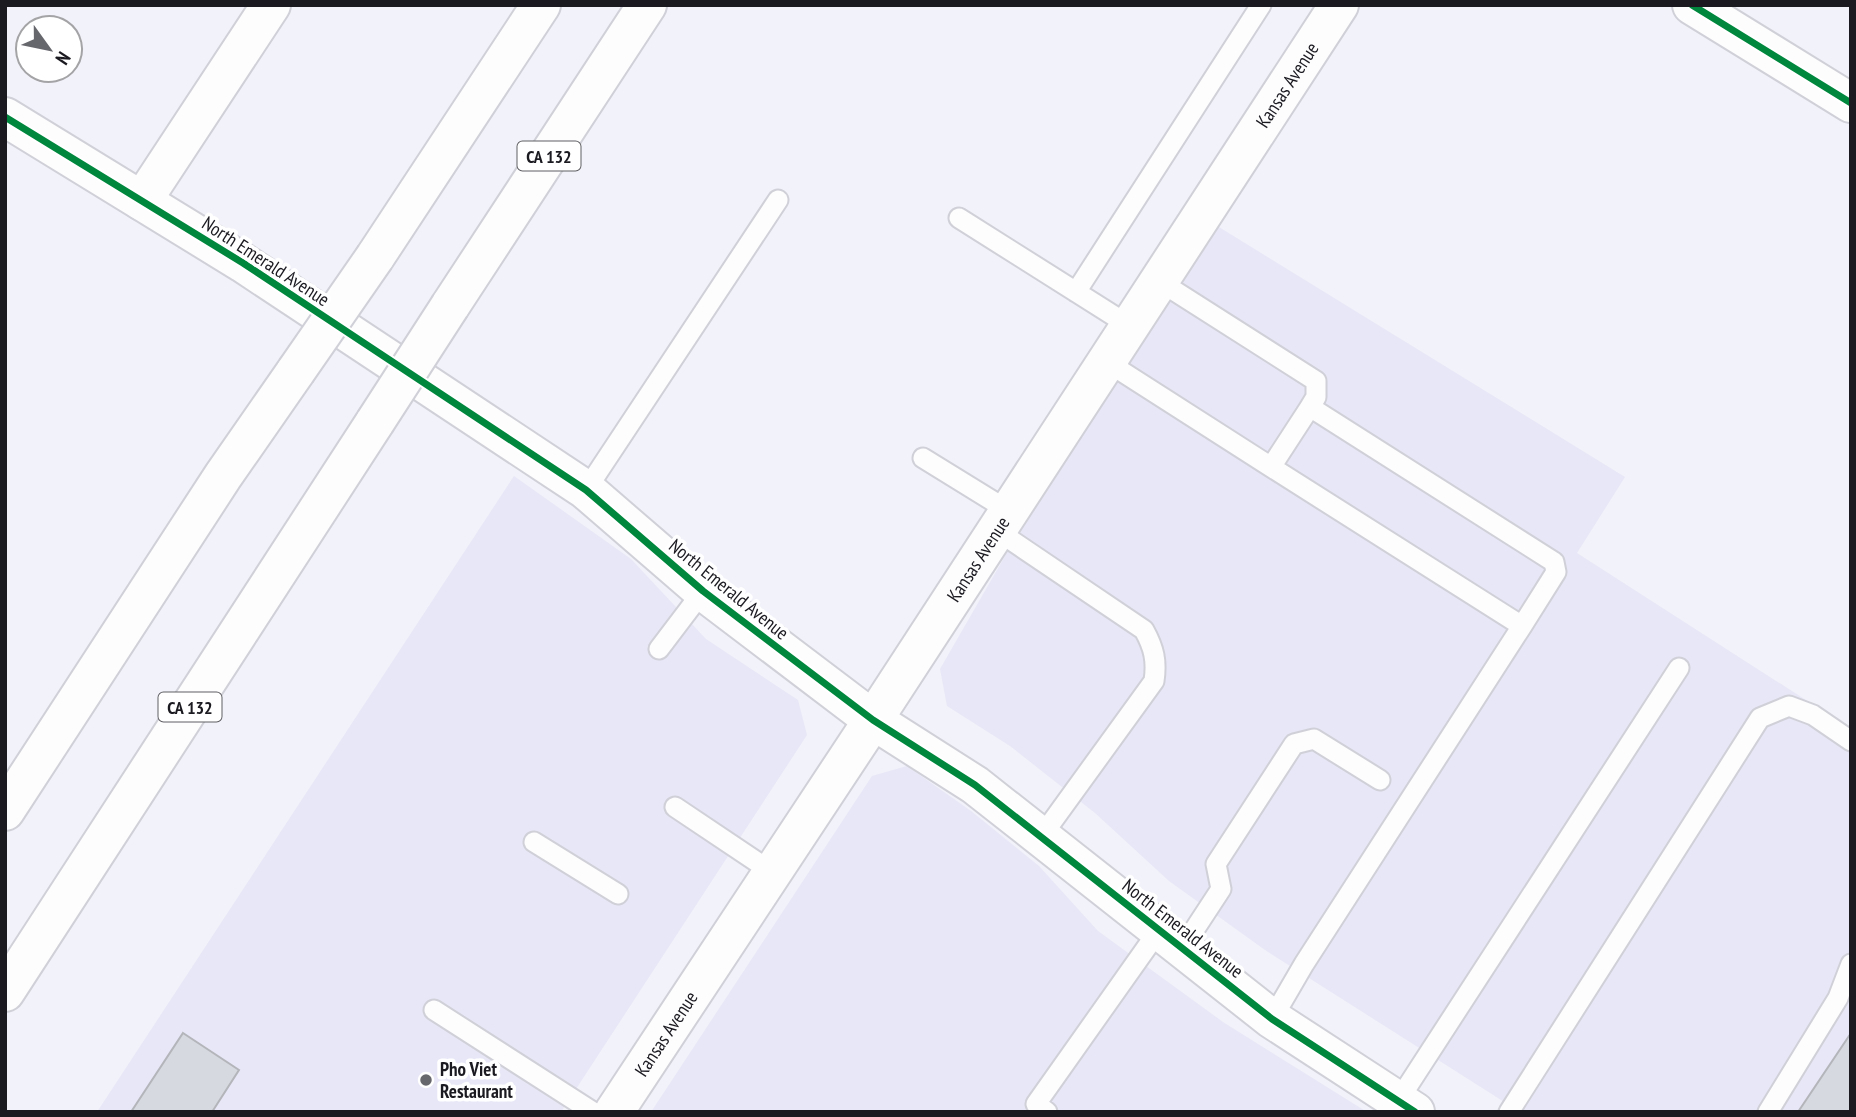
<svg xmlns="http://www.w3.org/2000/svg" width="1856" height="1117" viewBox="0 0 1856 1117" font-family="'PT Sans Narrow',sans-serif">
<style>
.built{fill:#e7e7f7}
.building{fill:#d6d9df;stroke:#b3b5bb;stroke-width:2}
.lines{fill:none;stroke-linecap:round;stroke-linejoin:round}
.lane-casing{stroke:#d0d0d8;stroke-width:23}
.street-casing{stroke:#d0d0d8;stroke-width:42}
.secondary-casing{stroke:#d0d0d8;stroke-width:42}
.highway-casing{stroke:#d0d0d8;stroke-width:42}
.lane{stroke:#fdfdfe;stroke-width:19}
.street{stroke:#fdfdfe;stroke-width:38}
.secondary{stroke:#fdfdfe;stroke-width:38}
.highway{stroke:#fdfdfe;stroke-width:38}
.highway-bridge-casing{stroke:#d0d0d8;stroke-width:42;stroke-linecap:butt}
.highway-bridge{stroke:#fdfdfe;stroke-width:38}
.cycleway-casing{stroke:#fff;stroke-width:11}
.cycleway{stroke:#00873e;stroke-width:7}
.poi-dot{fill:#66666d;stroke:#fff;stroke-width:2.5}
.labels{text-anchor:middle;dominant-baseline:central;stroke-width:7;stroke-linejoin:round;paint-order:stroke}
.shield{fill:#fff;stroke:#5f5f64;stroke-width:2}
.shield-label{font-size:18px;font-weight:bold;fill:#1b1a21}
.street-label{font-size:19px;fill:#1b1a21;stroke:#fff}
.poi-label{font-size:19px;font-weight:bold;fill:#1b1a21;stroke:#fff;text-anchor:start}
</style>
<rect width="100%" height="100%" fill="#f2f2fa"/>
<path class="built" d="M1201 216 1625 477 1577 553 1851 729V1112H1520L1265 950 1169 881 1095 813 1010 746 947 706 940 669Z
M514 476 631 559 706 639 798 700 807 735 561 1112H97Z
M907 766 971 811 1039 866 1098 931 1223 1022 1367 1112H651L872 776Z"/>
<path class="building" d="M183 1033 239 1070 212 1112H131Z
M1851 1033V1112H1798Z"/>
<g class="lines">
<defs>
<path id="lane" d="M959 218 1130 326
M1159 281 1316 381V397L1310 407
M1076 292 1261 5
M1107 362 1271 467
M923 458 1009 511
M586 490 778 200
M996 530 1144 630C1154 648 1157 661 1154 681L1041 837
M659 649 703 591
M675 807 772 872
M534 842 618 894
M1183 947 1221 889 1216 864 1294 744 1314 739 1380 780
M434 1010 593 1112
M1272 1019 1304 964 1522 626 1556 572 1554 562 1310 407 1271 467 1522 626
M1398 1101 1679 668
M1047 1112 1036 1104 1159 930
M1509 1112 1760 718 1789 706 1813 715 1851 741
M1768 1112 1838 998 1851 964"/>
<path id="street" d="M1692 5 1851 103
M142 201 271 5"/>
<g id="secondary">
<path d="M5 117 243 263 586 490 703 591 873 720 975 785 1272 1019 1415 1112"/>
<path id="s1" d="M614 1112 873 720 1339 5"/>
</g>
<path id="highway" d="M375 257 541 5
M450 306 647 5
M5 811 223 476 296 371
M5 992 375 422"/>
</defs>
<use href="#lane" class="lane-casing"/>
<use href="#street" class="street-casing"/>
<use href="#secondary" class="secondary-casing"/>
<use href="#highway" class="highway-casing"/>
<use href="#lane" class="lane"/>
<use href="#street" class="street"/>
<use href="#secondary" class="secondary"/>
<use href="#highway" class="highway"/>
<defs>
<path id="highway-bridge" d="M296 371 375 257
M375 422 450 306"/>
</defs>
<use href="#highway-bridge" class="highway-bridge-casing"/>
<use href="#highway-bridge" class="highway-bridge"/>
<defs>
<path id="cycleway" d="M1692 5 1851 103
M5 117 243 263 586 490 703 591 873 720 975 785 1272 1019 1415 1112"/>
</defs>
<use href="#cycleway" class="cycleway-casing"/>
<use href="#cycleway" class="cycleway"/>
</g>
<circle class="poi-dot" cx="426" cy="1080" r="7"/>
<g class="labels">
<g class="shield">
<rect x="517.5" y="141.5" width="63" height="29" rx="5"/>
<rect x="158.5" y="692.5" width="63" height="29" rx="5"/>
</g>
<g class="shield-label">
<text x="549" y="156">CA 132</text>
<text x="190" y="707">CA 132</text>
</g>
<g class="street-label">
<text stroke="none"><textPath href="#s1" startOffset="1228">Kansas Avenue</textPath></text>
<text transform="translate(266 261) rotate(33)">North Emerald Avenue</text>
<text stroke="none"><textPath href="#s1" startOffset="662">Kansas Avenue</textPath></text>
<text transform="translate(729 589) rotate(39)">North Emerald Avenue</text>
<text transform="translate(1183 928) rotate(38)">North Emerald Avenue</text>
<text stroke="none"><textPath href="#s1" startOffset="94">Kansas Avenue</textPath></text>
</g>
<g class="poi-label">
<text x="440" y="1069">Pho Viet<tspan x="440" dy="22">Restaurant</tspan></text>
</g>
</g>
<rect width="1856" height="1117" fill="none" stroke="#1b1a21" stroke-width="14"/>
<g transform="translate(49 49) rotate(123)"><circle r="33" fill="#ffffff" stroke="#a4a3a6" stroke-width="2"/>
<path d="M0-5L12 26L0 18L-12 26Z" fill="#66666d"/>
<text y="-10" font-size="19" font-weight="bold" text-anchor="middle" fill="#1b1a21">N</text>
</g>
</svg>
